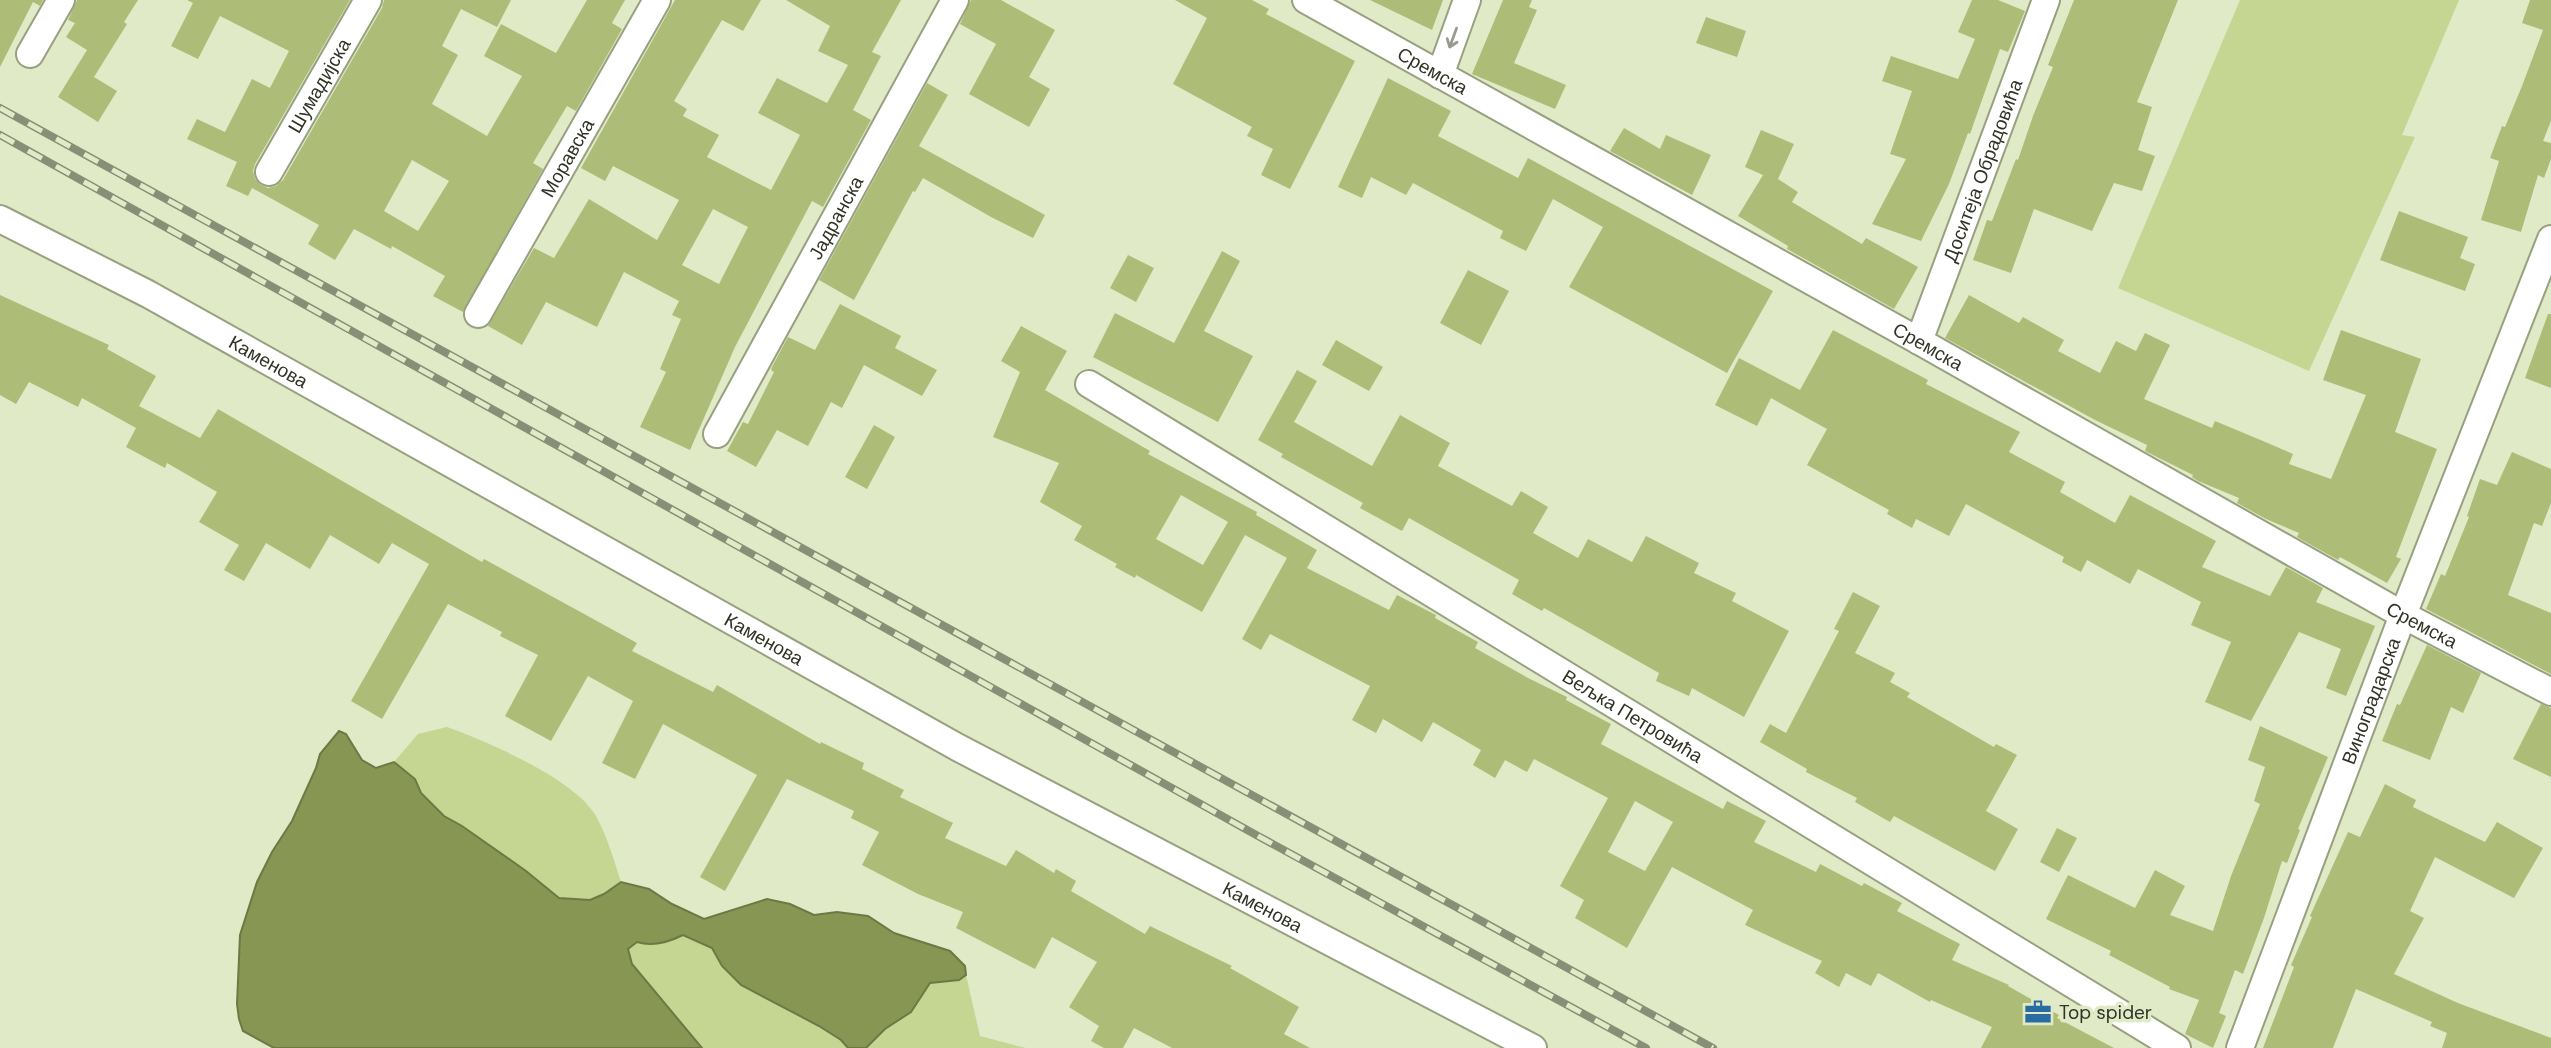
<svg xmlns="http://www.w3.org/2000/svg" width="2551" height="1048" viewBox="0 0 2551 1048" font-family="'DM Sans',sans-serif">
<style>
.green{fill:#c5d592}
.water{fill:#879652;stroke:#6d7945;stroke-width:2}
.building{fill:#adbd77;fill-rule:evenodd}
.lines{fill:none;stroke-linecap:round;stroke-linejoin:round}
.minor-casing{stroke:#98a07f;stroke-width:30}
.minor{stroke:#fff;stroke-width:26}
.rail-casing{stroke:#888f76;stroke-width:8}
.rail{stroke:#e1eac7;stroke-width:5;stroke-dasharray:16;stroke-linecap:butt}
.oneway{stroke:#989a92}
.labels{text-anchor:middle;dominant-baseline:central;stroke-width:7;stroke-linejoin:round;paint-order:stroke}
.street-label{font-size:19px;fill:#303426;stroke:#e1eac7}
.poi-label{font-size:19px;fill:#303426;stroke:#e1eac7;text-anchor:start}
</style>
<rect width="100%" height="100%" fill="#e1eac7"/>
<path class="green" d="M2240 0H2459L2402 135 2415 137 2309 371 2118 288Z
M447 727C486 741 575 779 596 816 607 836 614 860 621 882L604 894 590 900 559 898 526 871 462 826 444 816 421 793 415 779 394 762 418 734Z
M683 935 712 948 722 966 741 985 819 1026 841 1040 848 1048H702L632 964 628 949 637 942C651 947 670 941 683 935Z
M966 975 980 1036 1026 1048H866L885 1029 911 1012 930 983 959 980Z"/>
<path class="water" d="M339 731 346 734 362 760 376 768 394 762 415 779 421 793 444 816 462 826 526 871 559 898 590 900 604 894 621 882 649 889 672 904 704 919 767 899 790 904 814 915 837 912 868 916 894 933 950 951 965 966 966 975 959 980 930 983 911 1012 885 1029 866 1048H848L841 1040 819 1026 741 985 722 966 712 948 683 935C669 942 653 947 637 942L628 949 632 964 702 1048H274L243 1031 239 1019 237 1004 240 935 257 882 272 852 292 821 316 768 320 754Z"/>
<path class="building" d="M0 0H43L40 6 33 2 0 67Z
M77 0H138L124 22 127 24 94 77 117 91 98 122 58 97 87 50 66 37 75 23 68 20Z
M187 0H350L255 164 253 171 255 179 261 185 268 188 276 186 283 180 382 8 384 0H511L497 27 461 9 442 46 458 55 432 104 487 136 522 76 484 56 501 24 556 53 587 0H625L612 23 622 29 576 111 567 106 533 163 543 169 463 312 433 296 445 276 392 246 391 249 354 229 335 260 308 244 319 225 252 188 248 196 226 186 237 162 187 139 197 119 225 132 252 79 270 88 289 51 220 16 198 59 171 46 193 3ZM412 160 449 181 418 231 384 211Z
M675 0H761L743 31 722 20 674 101 687 109 683 116 719 135 707 157 771 190 800 135 758 113 777 78 827 103 848 65 818 51 830 26 786 0H901L872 52 881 56 853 110 871 120 823 207 812 201 735 347 690 450 640 427 666 372 660 369 681 319 672 315 679 301 624 272 597 327 546 302 522 345 488 326 534 248 554 258 589 199 657 240 679 200 613 166 605 181 581 168ZM713 209 748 227 719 284 682 265Z
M971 0H1001L1055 30 1029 77 1050 89 1029 127 969 94 996 44 960 24Z
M1175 0H1252L1269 9 1266 14 1355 61 1290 189 1261 175 1273 149 1247 136 1252 127 1173 84 1207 18Z
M1370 0H1443L1432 30Z
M1503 0H1532L1529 7 1537 10 1514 63 1566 85 1555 109 1472 74Z
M1972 0H1998L2025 11 2008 52 2000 49 1970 134 1968 133 1949 184 1921 241 1872 224 1906 159 1890 154 1912 91 1882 81 1891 56 1958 79 1975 39 1958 32Z
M2074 0H2178L2137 102 2152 107 2138 150 2155 156 2142 191 2114 183 2092 231 2034 209 2011 273 1973 260 1987 220 1992 221 2016 159 2018 160 2033 116 2053 67 2048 65Z
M2530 0H2551V121L2543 141 2551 143V159L2544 178 2538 175 2521 232 2481 220 2499 161 2490 158 2502 126 2505 127 2522 86 2543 30 2522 23Z
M1706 17 1746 31 1737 57 1696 43Z
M1388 78 1451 111 1438 136 1518 178 1528 158 1773 291 1727 373 1569 287 1603 227 1553 199 1526 251 1500 238 1503 231 1413 183 1406 195 1371 177 1362 198 1338 187Z
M927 83 948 95 919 146 1045 215 1033 238 991 217 923 178 915 192 913 191 854 300 819 280Z
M1624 128 1660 149 1666 135 1711 155 1692 195 1610 151Z
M1761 130 1794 144 1778 179 1798 192 1792 202 1862 244 1866 238 1918 267 1894 309 1787 249 1788 246 1738 216 1763 175 1745 167Z
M2399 211 2468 237 2460 258 2475 264 2465 291 2380 260Z
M1222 251 1240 261 1204 331 1253 356 1218 422 1093 357 1115 313 1174 343Z
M1128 255 1154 268 1136 302 1110 288Z
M1468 270 1509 291 1481 345 1440 323Z
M0 295 109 345 107 349 156 376 139 406 200 438 218 409 482 562 484 559 637 643 632 651 713 692 717 685 820 744 821 742 864 763 862 769 904 790 900 797 953 823 945 838 1006 866 1016 850 1054 873 1056 869 1076 881 1071 891 1145 934 1150 926 1232 966 1230 968 1299 1007 1284 1034 1310 1048H1172L1134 1028 1123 1048H1104L1091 1041 1099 1026 1069 1007 1097 962 1052 937 1035 969 956 928 963 912 918 894 862 865 879 832 851 818 854 811 787 779 725 891 700 877 757 775 663 724 635 779 602 763 633 701 588 676 551 741 505 716 538 655 500 636 502 632 448 604 382 719 351 701 429 564 392 543 379 564 330 535 310 569 266 543 244 581 224 570 239 545 199 522 217 492 167 463 165 468 126 447 136 428 82 398 78 407 29 382 16 404 0 395Z
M1969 295 2019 323 2023 317 2064 340 2058 351 2100 373 2116 341 2136 351 2145 333 2170 345 2144 399 2212 428 2215 421 2263 441 2293 454 2289 464 2331 479 2366 395 2323 380 2341 330 2421 359 2395 432 2437 449 2396 557 2401 559 2387 583 2340 557 2338 560 2297 537 2299 533 2266 519 2237 503 2239 498 2198 481 2192 477 2193 475 2145 451 2147 445 2095 420 1945 338Z
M840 304 901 336 895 348 937 370 922 396 864 365 842 408 831 402 808 446 777 430 756 467 727 451 743 422 748 424 774 372 771 370 772 367 788 337 815 350Z
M2548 314H2551V388L2525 378Z
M1021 326 1067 351 1045 390 1150 451 1148 454 1257 512 1256 515 1317 550 1307 568 1389 610 1397 595 1436 615 1435 618 1478 642 1475 648 1528 678 1567 697 1566 700 1611 724 1601 744 1723 809 1727 801 1766 821 1754 842 1816 872 1820 864 1862 886 1864 883 1902 903 1897 911 1960 944 1952 960 2009 985 2008 986 2059 1015 2057 1018 2114 1048H1981L1992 1027 1931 1000 1930 1002 1878 973 1871 986 1846 973 1839 987 1815 973 1822 961 1745 925 1753 910 1672 867 1627 948 1575 918 1584 900 1560 886 1608 798 1534 759 1527 772 1505 760 1495 778 1473 765 1481 750 1433 722 1422 742 1383 719 1376 733 1352 720 1370 686 1270 634 1261 650 1242 639 1287 558 1245 535 1202 612 1136 575 1135 578 1115 567 1117 564 1074 540 1082 526 1040 502 1059 463 993 437 1020 372 1001 361ZM1181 495 1228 522 1203 565 1156 539ZM1635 801 1673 822 1645 871 1608 852Z
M1833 330 1928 380 1926 384 2020 432 2009 452 2065 482 2060 492 2115 523 2130 495 2216 541 2202 567 2270 596 2286 567 2323 588 2316 602 2375 626 2346 696 2326 688 2341 649 2299 632 2251 721 2205 702 2231 642 2191 625 2201 602 2138 569 2130 584 2087 560 2081 572 2062 562 2064 557 1966 504 1949 536 1916 519 1912 528 1887 514 1889 510 1807 465 1827 429 1771 398 1757 426 1715 405 1739 358 1800 390Z
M1336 340 1383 367 1369 391 1322 365Z
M1297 370 1317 381 1294 422 1372 466 1400 415 1450 443 1438 466 1512 506 1521 491 1548 507 1533 533 1578 558 1588 539 1632 562 1646 536 1699 563 1694 573 1736 593 1732 601 1789 631 1744 717 1692 688 1689 696 1656 681 1659 673 1544 608 1542 611 1512 594 1519 580 1409 518 1402 531 1360 508 1363 503 1281 457 1283 454 1258 440Z
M874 425 895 437 867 489 845 477Z
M2512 452 2551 469V503L2542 526 2534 523 2508 595 2551 613V674L2426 609 2441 574 2445 576 2469 517 2467 516 2480 479 2497 485Z
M1853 592 1880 606 1855 653 1895 673 1890 682 1910 693 1907 697 1994 747 1996 744 2017 755 1986 811 2018 829 1995 871 1894 816 1890 822 1855 802 1857 798 1806 772 1807 769 1760 742 1770 724 1786 733 1839 631 1834 629Z
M2427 645 2481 673 2463 713 2451 707 2430 760 2382 741 2397 704 2400 705Z
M2541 704 2551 708V777L2513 759Z
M2260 726 2328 757 2298 829 2300 830 2287 863 2282 861 2264 918 2243 974 2235 970 2219 1013 2226 1016 2213 1048 2185 1034 2199 1000 2169 989 2170 987 2109 955 2111 951 2046 919 2068 875 2135 908 2155 870 2185 886 2170 915 2213 931 2231 876 2260 804 2254 801 2265 767 2248 760Z
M2385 784 2416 800 2413 807 2485 842 2497 822 2543 848 2514 898 2435 857 2410 911 2424 918 2394 974 2458 1003 2551 1038V1048H2442L2447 1033 2430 1026 2432 1022 2356 989 2333 1048H2263L2294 967 2291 965 2312 917 2310 916 2348 832 2360 837Z
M2057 828 2077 838 2059 872 2040 862Z"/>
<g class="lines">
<defs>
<g id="minor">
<path id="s1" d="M1306 0 1919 341 2403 615 2551 692"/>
<path d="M30 54 61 0"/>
<path d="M1440 75 1467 0"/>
<path id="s2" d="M269 172 368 0"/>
<path id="s3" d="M0 219 148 294 957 747 1533 1048"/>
<path id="s4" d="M478 314 657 0"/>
<path id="s5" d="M1919 341 2046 0"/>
<path id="s6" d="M1089 384 2177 1048"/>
<path id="s7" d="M717 434 955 0"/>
<path id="s8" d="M2240 1048 2403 615 2551 239"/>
</g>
</defs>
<use href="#minor" class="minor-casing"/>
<use href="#minor" class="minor"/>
<defs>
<path id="rail" d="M0 108 1713 1048
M0 135 1258 836 1646 1048"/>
</defs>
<use href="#rail" class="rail-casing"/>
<use href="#rail" class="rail"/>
</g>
<defs><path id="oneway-shaft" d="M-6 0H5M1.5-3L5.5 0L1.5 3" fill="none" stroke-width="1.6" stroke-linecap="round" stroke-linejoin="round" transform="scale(1.75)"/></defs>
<use class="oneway" href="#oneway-shaft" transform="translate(1453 38) rotate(110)"/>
<defs>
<symbol id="office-bare" viewBox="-9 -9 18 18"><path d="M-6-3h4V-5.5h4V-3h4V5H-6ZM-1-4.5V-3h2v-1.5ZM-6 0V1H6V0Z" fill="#2a6ba1" stroke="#e1eac7" stroke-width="2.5" paint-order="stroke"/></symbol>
</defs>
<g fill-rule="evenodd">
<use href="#office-bare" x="2019" y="993" width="38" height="38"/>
</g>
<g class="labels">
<g class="street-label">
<text stroke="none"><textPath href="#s1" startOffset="145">Сремска</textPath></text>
<text stroke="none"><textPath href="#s2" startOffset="100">Шумадијска</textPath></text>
<text stroke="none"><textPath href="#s4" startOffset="180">Моравска</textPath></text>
<text stroke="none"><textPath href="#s5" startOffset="182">Доситеја Обрадовића</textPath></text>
<text stroke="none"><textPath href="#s7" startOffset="247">Јадранска</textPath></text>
<text stroke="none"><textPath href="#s1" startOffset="712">Сремска</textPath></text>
<text stroke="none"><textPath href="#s3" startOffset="304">Каменова</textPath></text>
<text stroke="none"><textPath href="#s1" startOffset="1279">Сремска</textPath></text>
<text stroke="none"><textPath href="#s3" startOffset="872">Каменова</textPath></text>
<text stroke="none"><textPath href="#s8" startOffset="371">Виноградарска</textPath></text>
<text stroke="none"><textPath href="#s6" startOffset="637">Вељка Петровића</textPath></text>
<text stroke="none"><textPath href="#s3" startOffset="1438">Каменова</textPath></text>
</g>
<g class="poi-label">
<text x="2059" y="1012">Top spider</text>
</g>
</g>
</svg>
